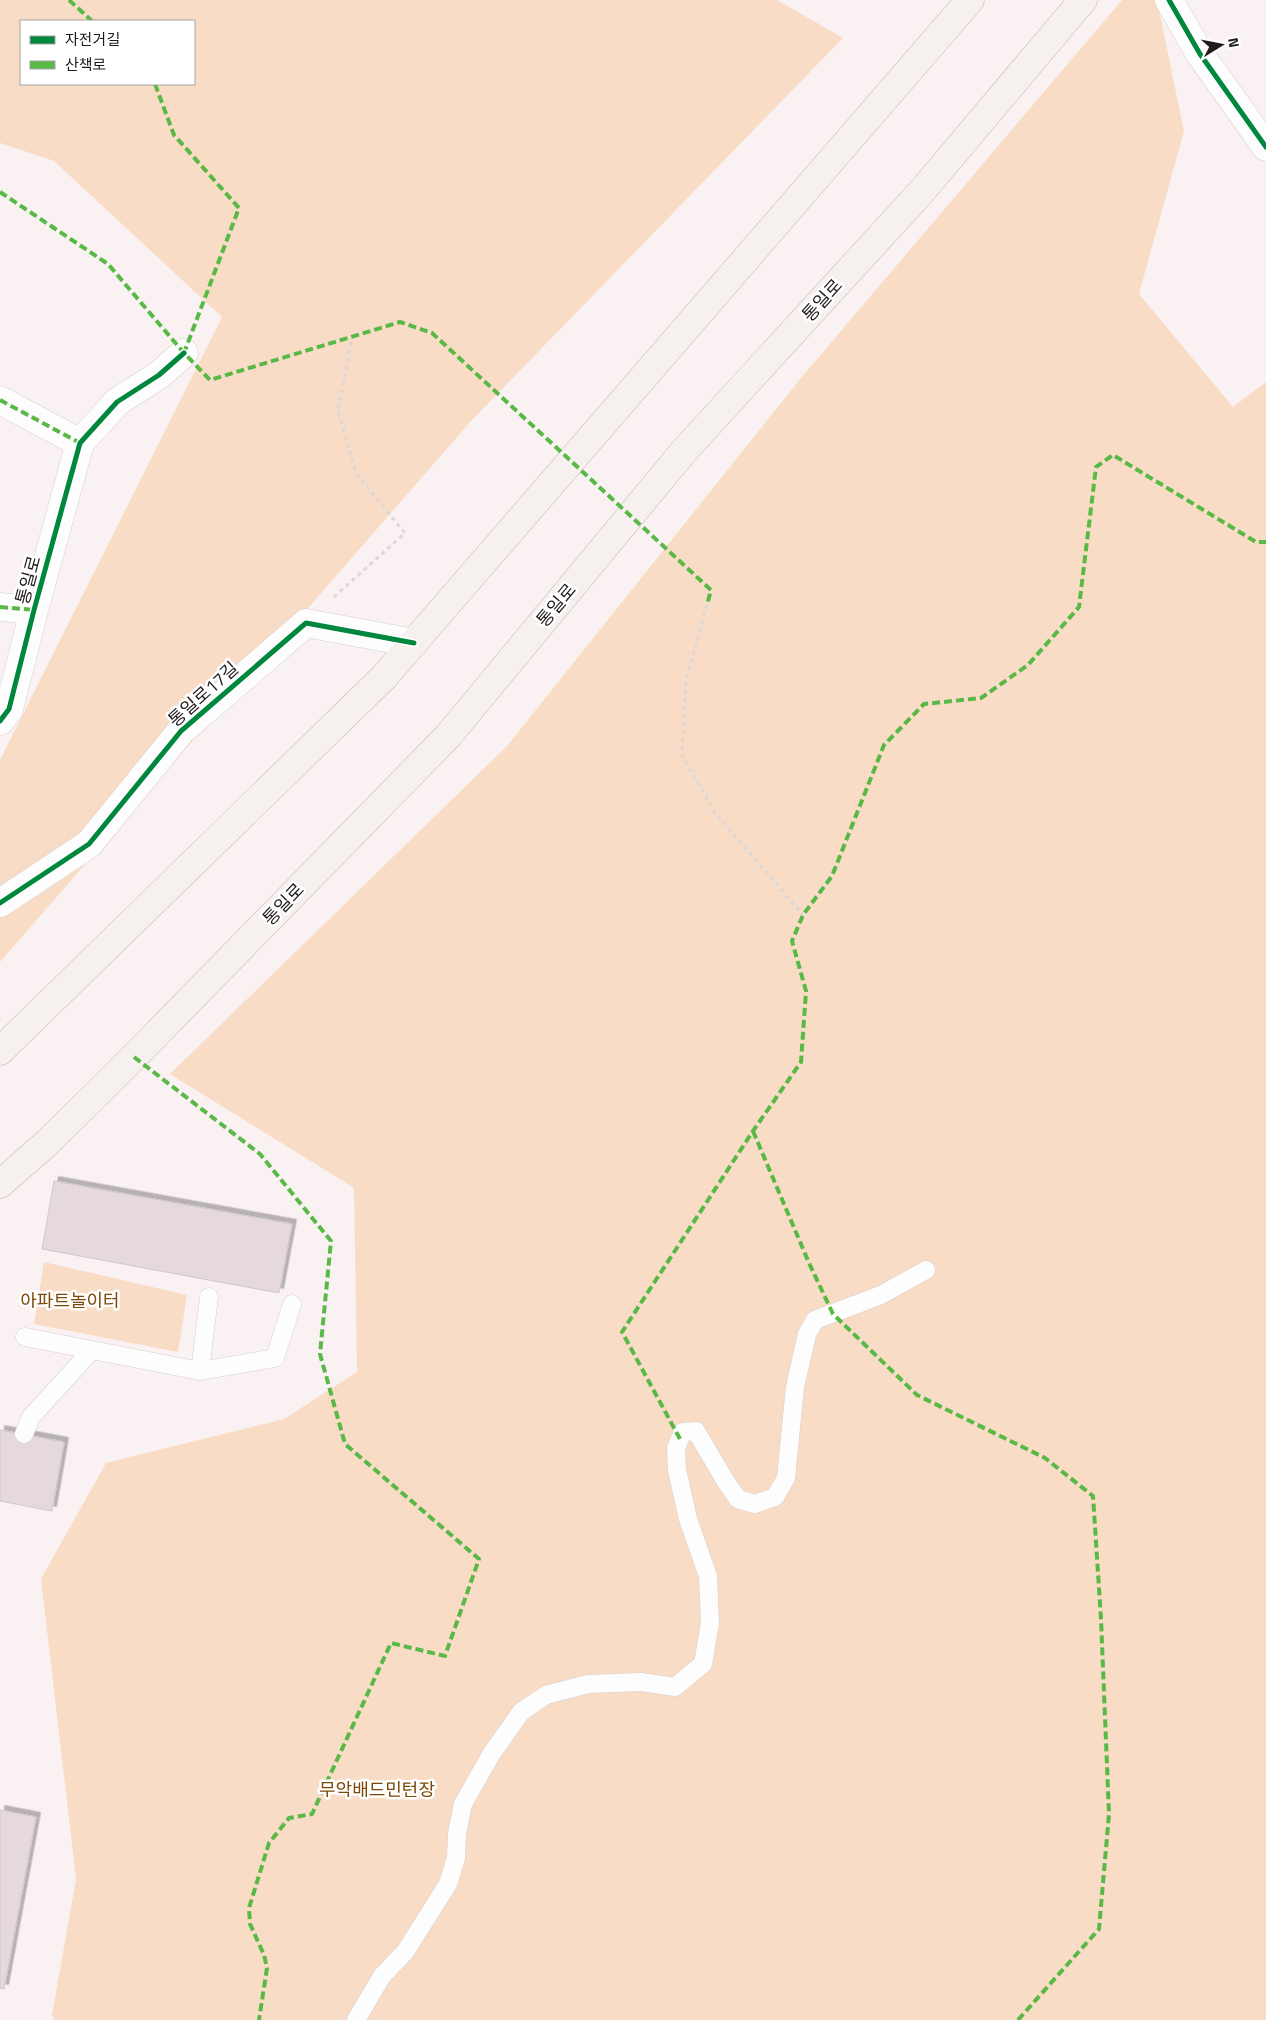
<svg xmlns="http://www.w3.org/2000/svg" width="1266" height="2020" viewBox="0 0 1266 2020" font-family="'Titillium Web','Noto Sans KR',sans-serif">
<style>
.green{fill:#f9dcc5;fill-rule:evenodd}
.building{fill:#e5d9dd;stroke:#cec8c9;filter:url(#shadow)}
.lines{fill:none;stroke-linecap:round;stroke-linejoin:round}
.lane-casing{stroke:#d6cfcf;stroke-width:19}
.street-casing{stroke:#d6cfcf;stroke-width:29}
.primary-casing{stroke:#c3b7b4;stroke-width:29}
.path{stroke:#dbd8d8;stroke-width:3;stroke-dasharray:4 4;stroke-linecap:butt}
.lane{stroke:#fefdfd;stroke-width:18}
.street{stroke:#fefdfd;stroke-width:28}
.primary{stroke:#f6f0ef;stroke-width:28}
.quiet{stroke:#58b947;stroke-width:4;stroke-dasharray:8 4;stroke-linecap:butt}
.cycleway-casing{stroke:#fff;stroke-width:8}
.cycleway{stroke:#00873e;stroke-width:5}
.labels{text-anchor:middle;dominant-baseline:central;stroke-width:5;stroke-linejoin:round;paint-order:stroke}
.street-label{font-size:18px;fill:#211b1b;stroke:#fff}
.park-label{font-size:18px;fill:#7d4a08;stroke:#fff}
</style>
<defs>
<filter id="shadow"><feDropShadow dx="4.5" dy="-4.5" stdDeviation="0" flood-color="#0004"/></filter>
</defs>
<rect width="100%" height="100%" fill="#faf2f2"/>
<path class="green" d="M0 0H777L843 38 471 421 0 962V760L222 317 54 161 0 143ZM21 21H194V84H21Z
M1122 0H1157L1184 131 1139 294 1233 407 1266 382V2020H54L52 2015 76 1879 41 1579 106 1463 284 1419 357 1372 354 1188 170 1074 507 746 801 378Z
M44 1262 187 1295 178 1352 34 1324Z"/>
<path class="building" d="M54 1181 292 1224 279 1293 42 1249Z
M0 1430 64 1442 52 1511 0 1501Z
M0 1810 36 1817 4 1989 0 1988Z"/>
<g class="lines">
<defs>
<path id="lane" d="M25 1337 92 1350
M200 1371 209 1297
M24 1434 31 1417 92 1350 200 1371 275 1358 292 1304
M356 2020 382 1976 405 1952 448 1884 456 1858 457 1834 463 1804 492 1753 521 1712 546 1695 588 1684 641 1682 675 1687 703 1664 710 1623 708 1576 688 1519 677 1470 676 1448 683 1432 696 1431 726 1482 738 1499 755 1504 775 1497 786 1478 795 1387 807 1334 815 1320 881 1295 926 1270"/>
<path id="street" d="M1169 0 1200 54 1266 147
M0 400 80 443
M0 607 34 610
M0 721 9 709 34 610 80 443 117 402 159 375 184 353
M0 903 89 844 181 731 306 623 414 643"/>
<path id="primary" d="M0 1051 384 677 970 0
M0 1184 48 1142 134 1057 448 736 684 451 922 191 1083 0"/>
</defs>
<use href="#lane" class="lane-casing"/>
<use href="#street" class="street-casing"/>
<use href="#primary" class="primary-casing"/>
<path class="path" d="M334 597 405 533 356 473 338 411 352 338
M707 605 686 681 682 755 716 814 803 915"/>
<use href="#lane" class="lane"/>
<use href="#street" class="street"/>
<use href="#primary" class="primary"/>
<path class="quiet" d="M69 0 92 21
M155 84 174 135 239 208 184 353 181 356
M0 192 108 264 184 353 210 380 400 322 432 333 711 590 707 605
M0 400 80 443
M0 607 34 610
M134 1057 260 1154 331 1241 320 1354 345 1444 479 1559 445 1656 391 1643 312 1814 289 1818 269 1843 249 1908 250 1924 264 1955 267 1968 259 2020
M753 1131 809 1263 833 1314 917 1395 1045 1458 1093 1496 1101 1619 1109 1814 1099 1929 1018 2020
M680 1439 622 1332 753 1131 801 1062 806 991 792 941 803 915 832 876 884 745 924 704 981 698 1028 665 1079 607 1096 467 1113 455 1256 542H1266"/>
<defs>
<path id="cycleway" d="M1169 0 1200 54 1266 147
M0 721 9 709 34 610 80 443 117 402 159 375 184 353
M0 903 89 844 181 731 306 623 414 643"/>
</defs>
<use href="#cycleway" class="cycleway-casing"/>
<use href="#cycleway" class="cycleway"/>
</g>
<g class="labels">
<g class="street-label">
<text transform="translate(822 300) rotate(-48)">통일로</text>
<text transform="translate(28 580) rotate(-75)">통일로</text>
<text transform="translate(556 605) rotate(-50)">통일로</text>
<text transform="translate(203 694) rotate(-42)">통일로17길</text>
<text transform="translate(283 904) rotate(-46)">통일로</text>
</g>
<g class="park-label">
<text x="70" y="1300">아파트놀이터</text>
<text x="377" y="1789">무악배드민턴장</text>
</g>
</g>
<rect x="20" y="20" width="175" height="65" fill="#ffffff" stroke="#a6a4a4"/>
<rect x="30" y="36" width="25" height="8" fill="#00873e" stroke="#a6a4a4"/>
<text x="65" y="45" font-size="15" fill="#211b1b">자전거길</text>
<rect x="30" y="61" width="25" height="8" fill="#58b947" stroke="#a6a4a4"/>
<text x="65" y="70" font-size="15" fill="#211b1b">산책로</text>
<g transform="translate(1221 45) rotate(80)" stroke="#ffffff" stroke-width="4" paint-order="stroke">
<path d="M0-4L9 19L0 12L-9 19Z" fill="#211b1b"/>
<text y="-8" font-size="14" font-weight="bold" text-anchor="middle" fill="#211b1b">N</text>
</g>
</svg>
